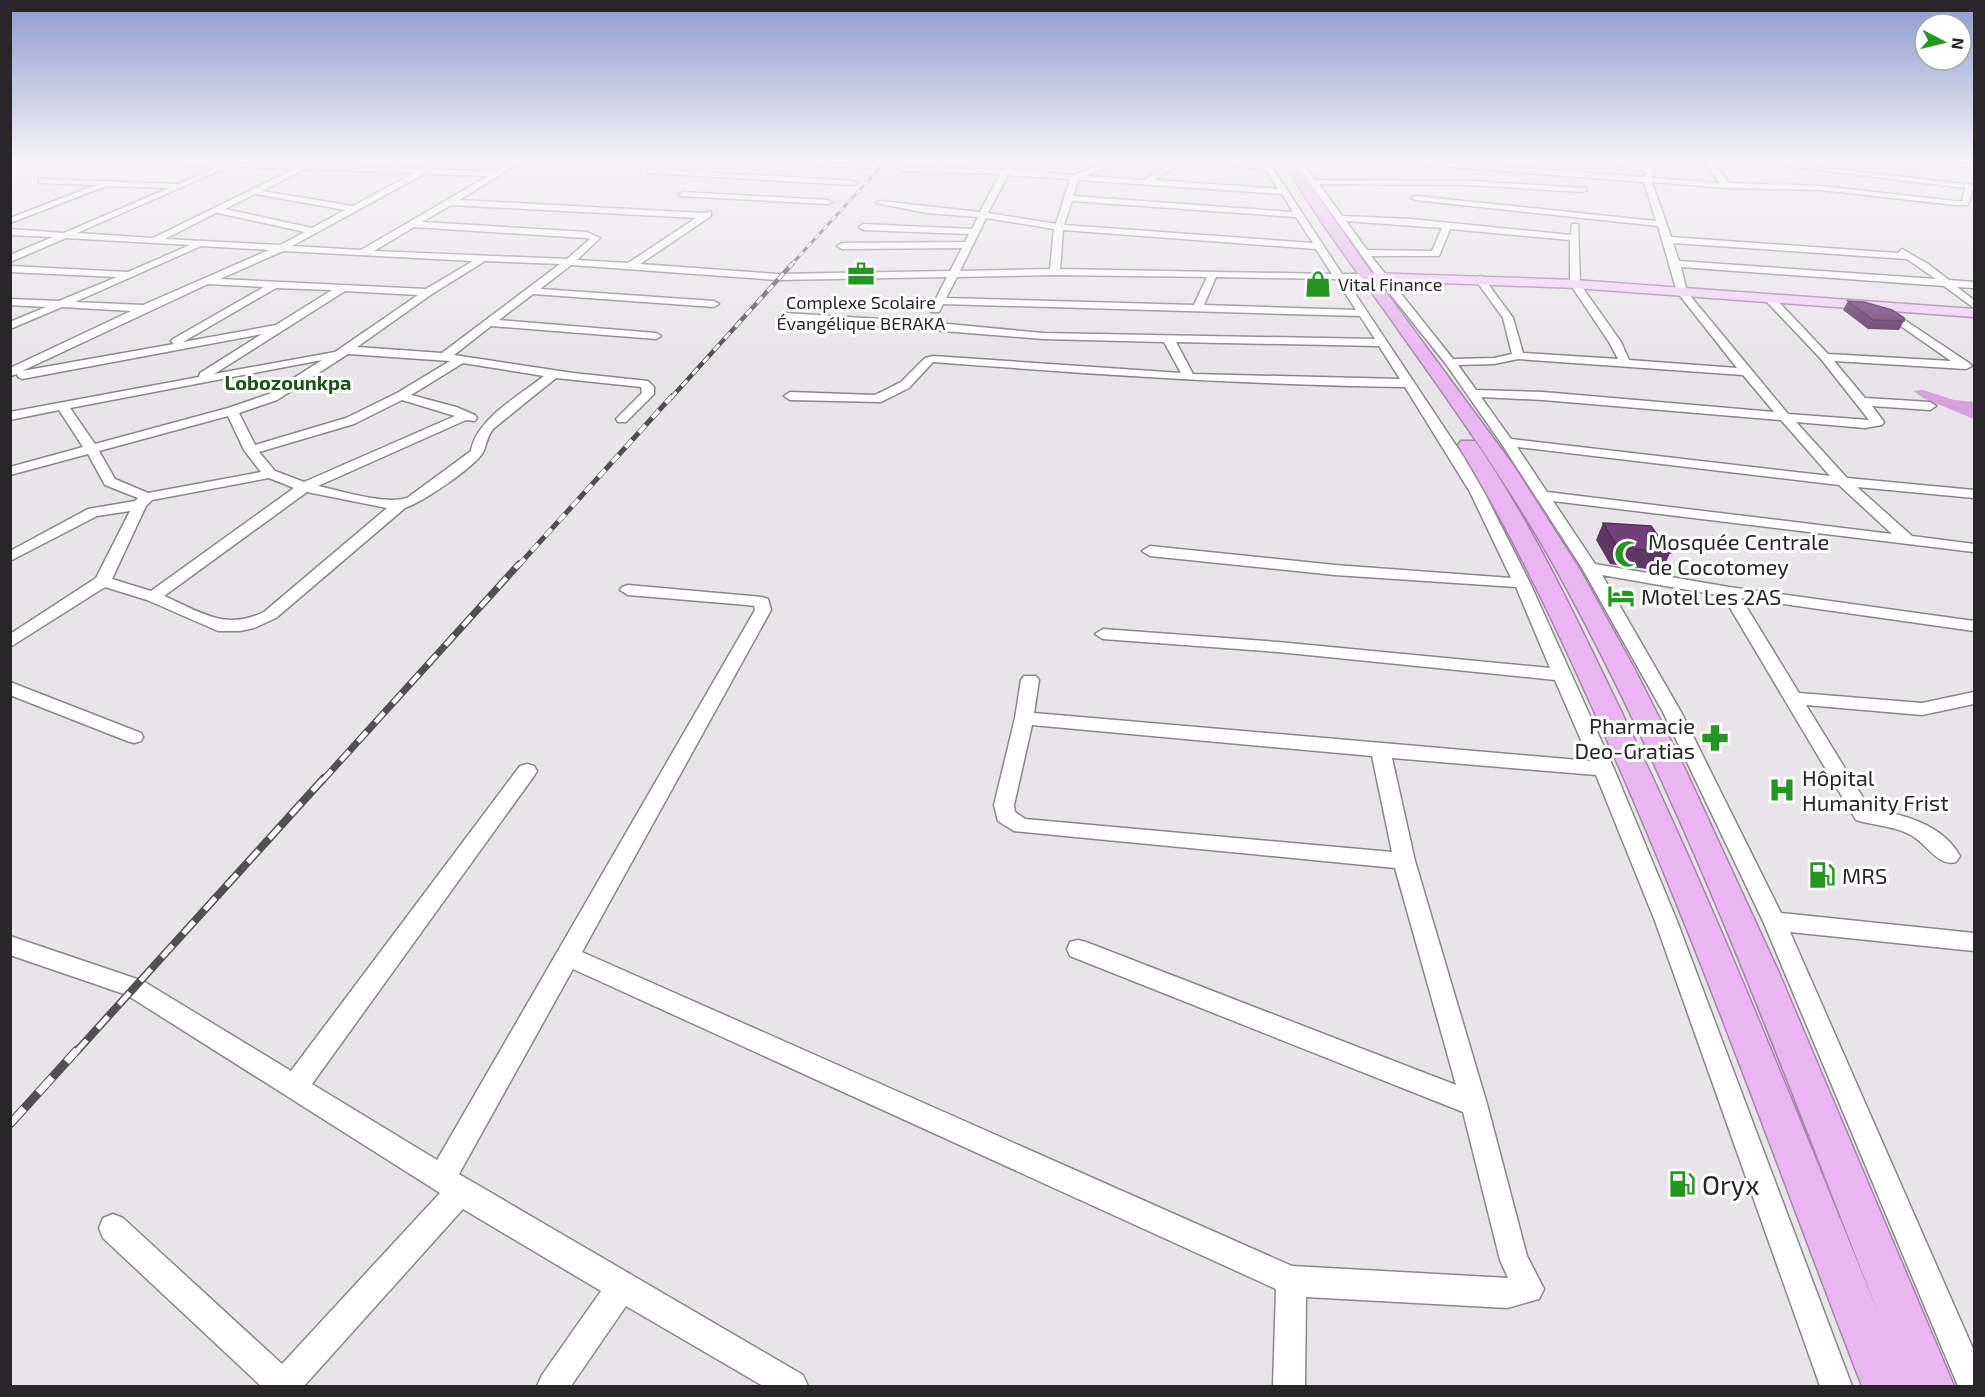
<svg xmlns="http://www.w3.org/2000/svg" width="1985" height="1397" viewBox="0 0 1985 1397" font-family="'Exo 2',sans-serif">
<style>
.green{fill:#d7a1de}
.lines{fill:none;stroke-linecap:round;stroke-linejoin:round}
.minor-casing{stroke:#8a878b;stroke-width:3}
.major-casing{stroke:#a684ab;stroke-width:3}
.highway-casing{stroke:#a684ab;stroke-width:3}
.minor{fill:#fff;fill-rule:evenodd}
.major{fill:#f2d3f7;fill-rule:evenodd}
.highway{fill:#eab6f1;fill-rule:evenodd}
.rail-far5-casing{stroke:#524f52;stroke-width:3}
.rail-far4-casing{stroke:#524f52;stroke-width:4.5}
.rail-far3-casing{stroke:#524f52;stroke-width:5}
.rail-far2-casing{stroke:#524f52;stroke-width:7}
.rail-far1-casing{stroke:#524f52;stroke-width:8}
.rail-casing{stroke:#524f52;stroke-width:9}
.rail-far5{stroke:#fff;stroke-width:2;stroke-dasharray:6;stroke-linecap:butt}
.rail-far4{stroke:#fff;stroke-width:3;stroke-dasharray:8;stroke-linecap:butt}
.rail-far3{stroke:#fff;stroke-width:4;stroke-dasharray:10;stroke-linecap:butt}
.rail-far2{stroke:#fff;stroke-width:4.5;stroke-dasharray:13;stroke-linecap:butt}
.rail-far1{stroke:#fff;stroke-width:5;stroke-dasharray:16;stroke-linecap:butt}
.rail{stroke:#fff;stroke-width:7;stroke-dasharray:21;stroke-linecap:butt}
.wall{fill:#613767}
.building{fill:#714078;stroke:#4f2d54;stroke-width:1.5}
.labels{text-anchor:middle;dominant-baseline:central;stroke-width:6;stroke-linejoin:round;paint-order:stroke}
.far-poi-label{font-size:18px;fill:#282628;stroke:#fff;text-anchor:start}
.far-neighbourhood-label{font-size:20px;font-weight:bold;fill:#1e511b;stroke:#fff}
.poi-label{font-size:22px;fill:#282628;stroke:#fff;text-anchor:start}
.near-poi-label{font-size:27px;fill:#282628;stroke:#fff;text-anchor:start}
</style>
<rect width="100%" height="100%" fill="#e8e5e8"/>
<path class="green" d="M1923 390 1954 400 1974 402V419L1925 399 1913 391Z"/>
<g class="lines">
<defs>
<path id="minor" d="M139 161H195L422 169 437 161H446L432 169 495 172 514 161H523L459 200 703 213 711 212V216L640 264 777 274 950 271 962 248 842 249 837 246 842 243 965 242 969 234 863 230 859 227 863 224 972 229 978 217 927 213 876 203 880 201 980 212 1000 174 901 171 900 169 904 167 1003 170 1012 164 1016 166 1012 170 1074 175 1111 161H1121L1086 176 1144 180 1175 161H1184L1154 180 1278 189 1266 170 1204 161 1263 165 1260 161H1268L1342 274H1368L1373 277 1368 280H1346L1463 456 1484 492 1530 583 1614 769 1677 921 1852 1386H1820L1655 921 1596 775 1392 758 1415 861 1487 1104 1527 1256 1544 1289 1539 1299 1507 1308 1306 1297 1305 1386H1273L1276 1289 573 969 459 1174 803 1375 808 1386H763L626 1306 571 1386H537L542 1375 601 1291 463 1209 304 1386H261L103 1238 99 1228 103 1218 113 1214 123 1218 282 1364 440 1193 127 995 10 955V936L143 981 291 1071 520 766 527 764 534 766 537 771 534 776 312 1084 437 1160 755 610 754 606 747 605 628 595 620 590 622 587 628 585 762 597 768 599 771 610 582 952 1292 1266 1508 1278 1500 1260 1463 1112 1070 956 1067 949 1070 942 1078 940 1086 942 1456 1085 1395 868 1014 831 998 821 994 805 1015 718 1021 680 1024 676H1036L1039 680 1034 713 1590 761 1555 680 1278 652 1103 639 1095 634 1103 629 1278 642 1550 668 1516 587 1335 575 1150 556 1142 551 1150 546 1335 565 1511 578 1470 492 1405 387C1247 385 1090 374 933 362L909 388 881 402 790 400 784 396 790 392 875 395 901 382 925 358 933 356 1181 373 1164 342 1043 339 781 318 780 316 785 313 927 322 1043 333 1375 339 1360 316 943 304 939 312H931L930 310 947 277 777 280 571 265 540 289 714 301 719 304 714 307 533 294 499 320 656 333 661 336 656 339 491 326 454 355 573 373 648 381 654 387V394L626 422H618L616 419 642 393 641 387 556 378 493 429C486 438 486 449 482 454 471 469 423 502 405 508L276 618 254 628 240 631H218L147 600 105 587 10 647V634L96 578 130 511 97 516 10 561V551L88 509 135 501 138 498 105 485 88 454 10 475V467L83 447 59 410 10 420V412L199 377 200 373 262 334 22 379 18 377 17 374 10 376V368L131 311 62 307 10 329V322L46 307 10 305V299L59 301 117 277 10 272V266L128 272 190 245 66 238 10 262V255L53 237 10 235V229L64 233 169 188 106 186 10 223V218L96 185 42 183H39V179L178 184 220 166 143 163ZM230 166 294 169 153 238 77 233ZM305 169 414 173 353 206 262 191ZM424 174 488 176 361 250 292 246ZM1008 175 1070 179 1056 224 988 213ZM1078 180 1282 194 1293 212 1073 196ZM255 194 345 210 312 228 225 209ZM1072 201 1296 217 1313 243 1064 225ZM451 205 696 218 628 263 577 260 600 238 587 232 422 222ZM218 212V213L305 232 280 245 165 239ZM986 218 1054 229 1050 269 960 271ZM414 227 586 238 590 239 567 259 374 251ZM1063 230 1316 249 1332 274 1060 269ZM201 246 269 250 143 305 75 302ZM283 251 473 261 426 289 220 279ZM485 261 560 264 442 353 357 347 432 294ZM1055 275 1207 277 1194 305 946 298 957 277ZM1216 277 1336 279 1356 310 1204 305ZM208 284 264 287 173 339 171 341 174 344 22 371ZM276 288 332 290 276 325 183 342ZM345 291 418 295 335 352 214 374ZM1176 342 1379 346 1400 379 1193 374ZM348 354 450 361 397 393 346 418 255 445 239 413 277 400ZM322 360 269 394 228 408 95 444 70 408ZM463 363 544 376C520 395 476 419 471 451L407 498C385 505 342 491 318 486L466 420 475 421 477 418 475 415 456 407 411 395ZM402 400 455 416 304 482 275 471 259 452 354 424ZM228 416 244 450 261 472 148 493 115 479 99 451ZM269 478 294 488 151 591 112 579 146 506 152 500ZM307 492 387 508 264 612C225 631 201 612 164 596ZM1032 725 1372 756 1392 852 1025 819 1015 812 1014 805Z
M759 161 873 164 877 166 873 168 763 163Z
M1294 161H1302L1315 180 1469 181 1586 188 1587 190 1583 192 1469 185 1319 184 1342 216 1411 219 1571 235 1572 224H1578L1580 284 1621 342 1629 360 1737 368 1677 292 1658 226 1415 200 1411 198 1415 196 1656 221 1644 182 1400 163 1396 161H1426L1644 177 1646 171 1602 161H1617L1645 166 1644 161H1652L1654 169 1652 178 1720 183 1704 161H1712L1729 183 1821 186 1955 201H1962L1965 188 1746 161H1766L1974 185 1968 205H1955L1821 190 1727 188 1652 182 1671 237 1898 253 1902 249 1928 264 1949 280 1974 282V288L1957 287 1974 300V308L1944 286 1681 267 1687 292 1788 414 1869 420 1821 359 1767 302V298H1775L1828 354 1951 361 1878 310 1877 308 1882 305 1969 363 1972 366 1966 369 1834 361 1865 398 1930 402 1936 406 1930 410 1872 406 1884 422 1882 425 1865 428 1796 422 1847 478 1974 490V498L1857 487 1912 536 1974 544V552L1553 501 1595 564 1729 587 1974 621V631L1741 598 1799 693 1922 703 1974 692V704L1922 715 1806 705 1870 809C1903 814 1942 824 1960 856L1956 862C1939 867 1928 846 1914 837 1897 826 1876 826 1856 820L1723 596 1602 575 1681 712 1781 913 1974 933V951L1790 932 1974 1351V1386H1958L1763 921 1663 712 1582 568 1501 443 1446 364 1383 285ZM1346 221 1442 228 1432 251 1367 250ZM1450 229 1570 240V284L1609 342 1618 359 1523 353 1513 318 1483 277 1480 276 1475 279 1503 318 1512 354 1494 358 1453 359 1371 256H1439ZM1673 243 1907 259 1936 279 1679 261ZM1518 359 1743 375 1774 412 1543 392 1476 390 1458 365 1494 364ZM1481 397 1543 400 1781 420 1830 476 1511 439ZM1517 447 1839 485 1892 534 1547 492Z
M1923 161H1933L1908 170 1904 168Z
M1938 161 1974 164V168L1942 163Z
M652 169 853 181 857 183 853 185 649 173 648 171Z
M683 192 828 200 832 202 828 204 680 196 679 194Z
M10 682 141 733 143 737 141 741 134 743 127 741 10 695Z"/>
<path id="major" d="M1368 273 1575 280 1974 309V317L1575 288 1363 280 1361 277 1363 274Z"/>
<path id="highway" d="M1284 161H1294L1363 261 1513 465 1580 570 1634 668 1685 769 1779 973 1954 1386H1862C1776 1164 1697 938 1598 720 1556 626 1512 533 1458 445L1461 441H1475C1532 524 1576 618 1620 709 1716 907 1796 1111 1879 1315 1780 1063 1687 807 1556 569 1503 474 1438 386 1375 297 1343 253 1310 208 1284 161Z"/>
</defs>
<use href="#minor" class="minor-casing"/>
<use href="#major" class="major-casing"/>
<use href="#highway" class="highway-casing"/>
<use href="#minor" class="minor"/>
<use href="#major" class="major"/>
<use href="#highway" class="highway"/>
<defs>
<path id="rail-far5" d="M791 265 886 161"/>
<path id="rail-far4" d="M671 398 792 264"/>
<path id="rail-far3" d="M518 566 672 396"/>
<path id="rail-far2" d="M323 780 519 564"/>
<path id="rail-far1" d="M76 1052 324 778"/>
<path id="rail" d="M10 1124 77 1050"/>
</defs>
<use href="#rail-far5" class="rail-far5-casing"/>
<use href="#rail-far4" class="rail-far4-casing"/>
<use href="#rail-far3" class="rail-far3-casing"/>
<use href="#rail-far2" class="rail-far2-casing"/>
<use href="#rail-far1" class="rail-far1-casing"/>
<use href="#rail" class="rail-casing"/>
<use href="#rail-far5" class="rail-far5"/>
<use href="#rail-far4" class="rail-far4"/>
<use href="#rail-far3" class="rail-far3"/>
<use href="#rail-far2" class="rail-far2"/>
<use href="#rail-far1" class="rail-far1"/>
<use href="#rail" class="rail"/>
</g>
<path class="wall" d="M1848 301 1904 321 1899 330 1868 329 1843 310Z
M1603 523 1670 553 1662 571 1610 564 1596 540Z"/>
<path class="building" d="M1848 301 1864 302 1892 310 1904 318V321L1873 320Z
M1603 523 1651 526 1670 553 1617 547Z"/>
<linearGradient id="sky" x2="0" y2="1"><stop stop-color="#8d99d0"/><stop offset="0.45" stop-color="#f5f3f5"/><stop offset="1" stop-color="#f5f3f5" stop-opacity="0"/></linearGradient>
<rect width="1985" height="356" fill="url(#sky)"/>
<defs>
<symbol id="office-bare" viewBox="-9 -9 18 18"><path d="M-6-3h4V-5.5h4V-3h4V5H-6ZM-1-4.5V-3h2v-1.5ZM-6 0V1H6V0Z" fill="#269623" stroke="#fff" stroke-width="2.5" paint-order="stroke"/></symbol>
<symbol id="shop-bare" viewBox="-9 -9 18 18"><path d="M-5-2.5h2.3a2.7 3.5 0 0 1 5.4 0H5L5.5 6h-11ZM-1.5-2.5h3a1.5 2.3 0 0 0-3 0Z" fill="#269623" stroke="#fff" stroke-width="2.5" paint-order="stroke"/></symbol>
<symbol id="mosque-bare" viewBox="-9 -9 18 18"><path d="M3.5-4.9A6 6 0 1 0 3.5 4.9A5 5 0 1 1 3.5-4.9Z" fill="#269623" stroke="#fff" stroke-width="2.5" paint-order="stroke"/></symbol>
<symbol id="hotel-bare" viewBox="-9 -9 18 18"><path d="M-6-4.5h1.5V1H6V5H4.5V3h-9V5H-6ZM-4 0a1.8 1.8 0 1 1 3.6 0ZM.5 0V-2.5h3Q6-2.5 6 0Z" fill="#269623" stroke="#fff" stroke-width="2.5" paint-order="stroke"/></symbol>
<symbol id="pharmacy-bare" viewBox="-9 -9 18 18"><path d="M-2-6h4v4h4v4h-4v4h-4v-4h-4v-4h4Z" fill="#269623" stroke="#fff" stroke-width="2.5" paint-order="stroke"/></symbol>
<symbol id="hospital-bare" viewBox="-9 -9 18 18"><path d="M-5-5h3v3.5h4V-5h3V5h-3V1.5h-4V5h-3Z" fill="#269623" stroke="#fff" stroke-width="2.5" paint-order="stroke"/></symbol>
<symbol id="fuel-bare" viewBox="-9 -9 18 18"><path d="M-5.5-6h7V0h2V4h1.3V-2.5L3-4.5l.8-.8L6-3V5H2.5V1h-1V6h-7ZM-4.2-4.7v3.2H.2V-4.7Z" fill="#269623" stroke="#fff" stroke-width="2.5" paint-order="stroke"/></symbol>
</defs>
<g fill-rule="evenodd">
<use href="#office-bare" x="842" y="255" width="38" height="38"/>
<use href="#shop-bare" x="1299" y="265" width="38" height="38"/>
<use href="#mosque-bare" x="1609" y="535" width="38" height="38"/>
<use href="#hotel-bare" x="1602" y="577" width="38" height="38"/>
<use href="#pharmacy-bare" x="1696" y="719" width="38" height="38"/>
<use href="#hospital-bare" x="1763" y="771" width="38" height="38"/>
<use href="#fuel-bare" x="1803" y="856" width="38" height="38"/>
<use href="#fuel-bare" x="1663" y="1165" width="38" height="38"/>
</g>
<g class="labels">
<g class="far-poi-label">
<text x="1338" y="284">Vital Finance</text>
<text x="861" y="302" text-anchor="middle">Complexe Scolaire<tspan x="861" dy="21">Évangélique BERAKA</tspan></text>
</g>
<g class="far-neighbourhood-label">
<text x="288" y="382">Lobozounkpa</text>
</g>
<g class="poi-label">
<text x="1648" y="541">Mosquée Centrale<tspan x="1648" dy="25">de Cocotomey</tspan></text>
<text x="1641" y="596">Motel Les 2AS</text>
<text x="1695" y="725" text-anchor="end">Pharmacie<tspan x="1695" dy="25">Deo-Gratias</tspan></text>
<text x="1802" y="777">Hôpital<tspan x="1802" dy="25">Humanity Frist</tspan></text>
<text x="1842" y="875">MRS</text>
</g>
<g class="near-poi-label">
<text x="1702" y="1184">Oryx</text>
</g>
</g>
<rect width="1985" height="1397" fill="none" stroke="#282628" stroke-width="24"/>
<g transform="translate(1943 42) rotate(97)"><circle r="28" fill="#ffffff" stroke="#a9a8a9" stroke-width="1.5"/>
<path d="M0-4.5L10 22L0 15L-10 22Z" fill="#269623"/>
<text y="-9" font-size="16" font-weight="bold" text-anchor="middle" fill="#282628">N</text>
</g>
</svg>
